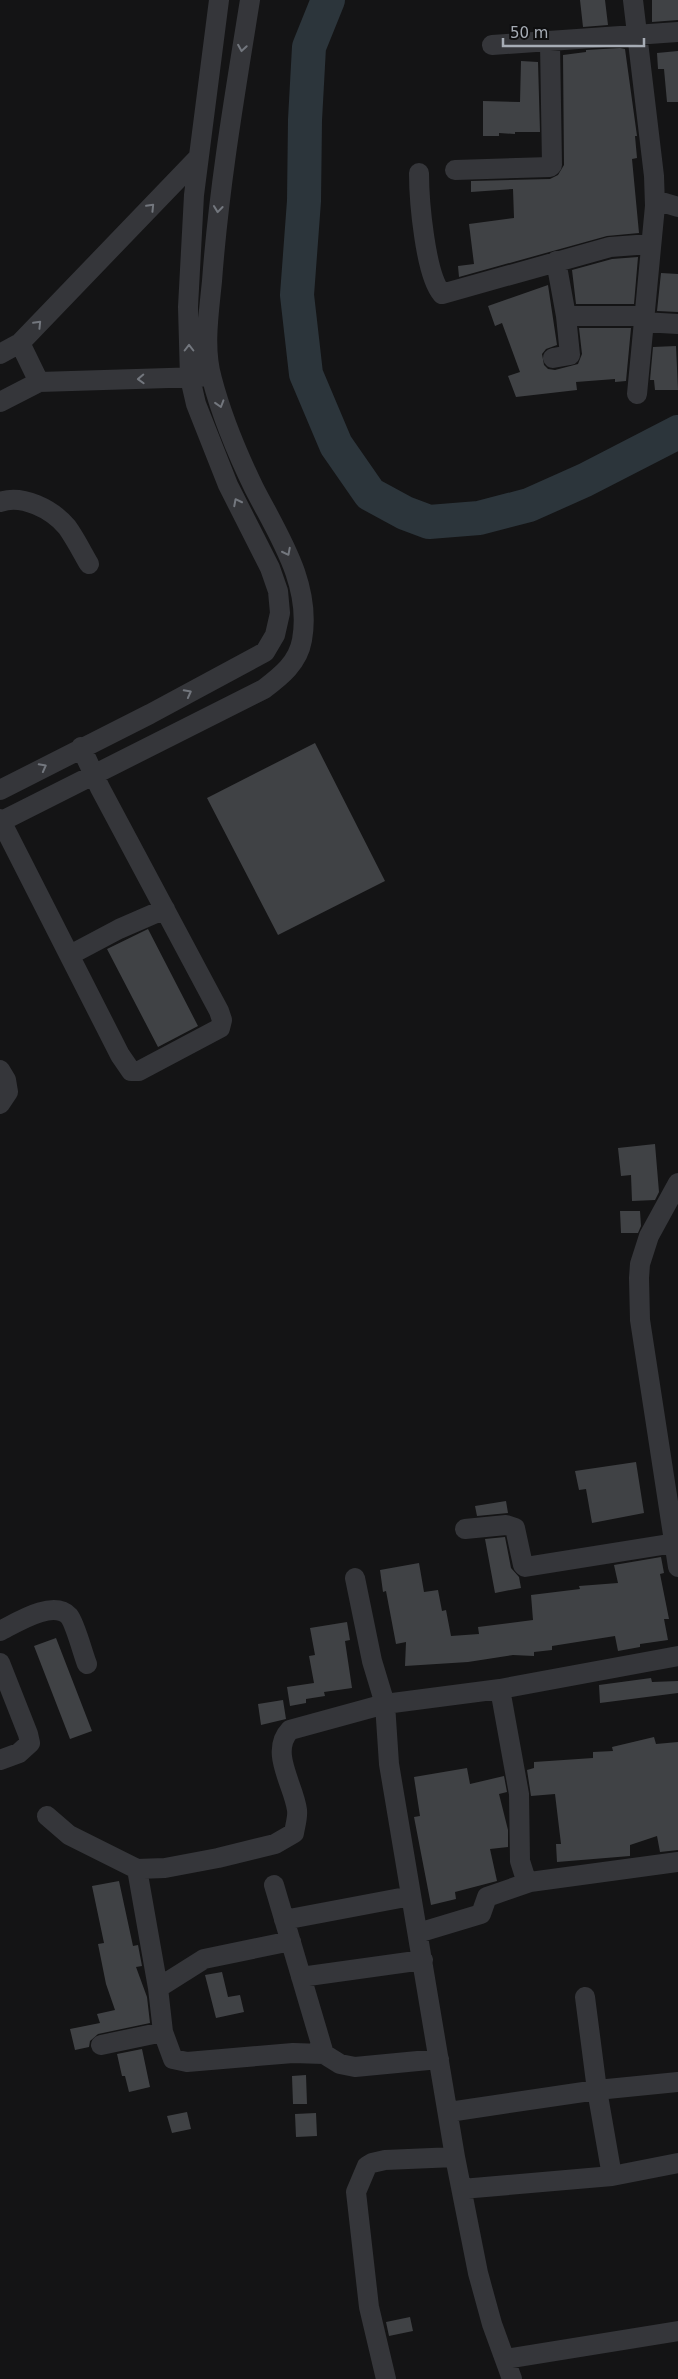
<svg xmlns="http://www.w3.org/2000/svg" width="678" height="2379" viewBox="0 0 678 2379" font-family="'DejaVu Sans',sans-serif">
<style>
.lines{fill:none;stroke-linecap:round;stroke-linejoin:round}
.river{stroke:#2c353b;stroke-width:34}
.building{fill:#404245}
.minor{stroke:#35363a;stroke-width:20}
.oneway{stroke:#73777e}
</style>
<rect width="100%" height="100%" fill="#141415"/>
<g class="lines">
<path class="river" d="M328 0 309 47 305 120 304 201 297 295 306 374 336 445 370 494 405 513 429 522 479 518 529 505 585 480 678 432"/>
</g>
<path class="building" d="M580 0H605L608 25 583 27Z
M652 0H678V20L652 22Z
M620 48 625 49 637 136H635L637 158 632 159 639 233 607 236 459 277 458 266 474 264 469 224 514 218 513 189 471 192V181L550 179 558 175 564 165 563 55 586 52V50Z
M678 51V102H667L664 69H658L657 53Z
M521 61 538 62 540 132H515V134L499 133V136H483V101L520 102Z
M638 257 634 304H576L572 270 612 259Z
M661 273 678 274V312L657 311Z
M548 285 557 345 546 349 542 354 544 365 548 369 555 370 578 364 582 354 579 328H631L626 381 615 382V379L576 382 577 390 516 397 508 376 520 372 502 323 495 326 488 306Z
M676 346 678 390H655L654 380H650L653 347Z
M315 743 385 881 278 935 207 798Z
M148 929 198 1026 158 1047 107 949Z
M655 1144 659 1192 655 1200 632 1201 631 1175 621 1176 618 1148Z
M620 1211H640L641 1226 638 1233H621Z
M636 1462 644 1513 592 1523 586 1489 579 1490 575 1471Z
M506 1501 508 1513 477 1516 475 1506Z
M505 1537 511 1568 519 1577 521 1588 495 1593 485 1539Z
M661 1557 664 1573 660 1574 669 1619H664L668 1640 640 1644V1647L618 1651 615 1636 552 1646V1650L534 1652V1656L513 1655 468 1662 405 1666 406 1642 396 1644 386 1591 383 1592 380 1570 419 1563 424 1592 438 1590 442 1611 446 1610 451 1636 479 1634 478 1627 533 1620 531 1595 580 1589 579 1586 618 1583 614 1565Z
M347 1622 350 1640 345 1641 352 1688 324 1692 325 1696 306 1699V1703L290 1706 287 1687 314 1683 309 1656 315 1655 310 1628Z
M56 1638 92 1731 70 1739 34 1646Z
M651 1678 652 1682 678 1681V1693L600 1703 599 1685Z
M283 1700 286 1719 261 1725 258 1704Z
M654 1737 656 1744 678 1742V1850L660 1852 657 1836 630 1845V1856L557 1862 556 1844H561L555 1794 531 1796 527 1770 534 1768V1762L593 1758V1752L613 1751 612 1747Z
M467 1768 470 1784 504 1776 507 1792 499 1794 508 1830V1847L490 1849 497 1881 455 1892 456 1899 431 1905 414 1817 420 1816 414 1777Z
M119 1881 133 1946 138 1945 142 1966 136 1967 147 1997 150 2023 98 2034 90 2041 89 2047 75 2050 70 2029 100 2023 97 2014 115 2010 106 1984 98 1944 104 1943 92 1886Z
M222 1972 228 1997 240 1995 244 2012 216 2018 205 1975Z
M142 2049 150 2087 129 2092 125 2076H122L117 2054Z
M306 2075 307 2104H293L292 2076Z
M187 2112 191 2129 172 2133 167 2116Z
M316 2113 317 2136 296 2137 295 2114Z
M410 2317 413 2331 389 2336 386 2322Z"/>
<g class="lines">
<path class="minor" d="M633 0 654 176 655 206 637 394
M492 45 678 32
M455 170 550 167 552 165 550 43
M419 173C419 199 425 275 442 294L610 247 650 244
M655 200 678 207
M566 316H643
M643 322 678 324
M20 343 39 382
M0 354 20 343 197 159
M553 358 570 355 566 316 556 261
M0 402 39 382 201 377
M0 502C22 494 52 509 67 527 75 538 82 552 89 564
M0 790 150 714 265 652 275 635 280 613 278 591 270 568 228 485 196 404 190 378 188 307 194 195 219 0
M0 819 120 1055 131 1071H139L220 1028 222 1020 219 1011 100 788 81 747
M0 822 264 689C281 676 298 663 302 640 312 584 278 535 254 488 237 453 222 417 212 379 203 348 209 312 212 281 219 186 235 93 250 0
M70 955 119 929 165 909
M0 1070 6 1080 8 1092 0 1104
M678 1183 649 1236 640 1264 639 1278 640 1320 678 1567
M465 1529 506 1525 515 1528 523 1565 525 1567 675 1543
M0 1631C16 1623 53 1599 69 1616 75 1623 83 1654 87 1664
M0 1663 28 1734 30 1743 19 1753 0 1760
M500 1689 519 1794 520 1861 526 1880 530 1882 678 1862
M47 1816 69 1835 137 1869 165 1868 218 1858 275 1844 294 1833C295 1826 298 1817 297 1810 294 1785 269 1752 290 1730L385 1704 372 1661 355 1578
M137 1869 158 1988 163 2032 173 2059 187 2062 293 2053 324 2054 340 2064 355 2067 439 2059
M274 1885 324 2054
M284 1920 411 1896
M418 1933 481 1914 487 1897 530 1882
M301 1977 423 1960
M158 1988 204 1959 291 1941
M585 1997 597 2090 612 2176
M101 2045 163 2032
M449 2112 597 2090 678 2082
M462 2189 612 2176 678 2163
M505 2359 678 2331
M386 2379 369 2307 356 2192 367 2166 372 2163 385 2160 455 2157
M512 2379 492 2324 478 2273 455 2157 389 1764 385 1704 500 1689 678 1656"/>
</g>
<defs><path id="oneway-chevron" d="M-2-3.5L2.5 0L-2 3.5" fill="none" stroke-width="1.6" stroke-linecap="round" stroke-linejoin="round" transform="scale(1.25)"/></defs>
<g class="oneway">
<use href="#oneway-chevron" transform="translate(242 48) rotate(99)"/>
<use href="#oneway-chevron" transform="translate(151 207) rotate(-46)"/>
<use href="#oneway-chevron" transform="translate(218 209) rotate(96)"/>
<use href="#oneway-chevron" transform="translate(38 324) rotate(-46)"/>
<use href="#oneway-chevron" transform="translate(189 348) rotate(-90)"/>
<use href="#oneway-chevron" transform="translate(141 379) rotate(178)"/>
<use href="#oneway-chevron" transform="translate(220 404) rotate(73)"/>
<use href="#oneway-chevron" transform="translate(237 502) rotate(-117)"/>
<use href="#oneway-chevron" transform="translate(287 552) rotate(63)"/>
<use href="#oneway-chevron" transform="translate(188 693) rotate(-28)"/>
<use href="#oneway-chevron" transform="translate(43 767) rotate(-28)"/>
</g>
<path d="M503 38v8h141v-8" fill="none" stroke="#a6acb5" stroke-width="2.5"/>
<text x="510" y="38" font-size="15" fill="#a6acb5" stroke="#0f0f10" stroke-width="4" paint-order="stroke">50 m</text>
</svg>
